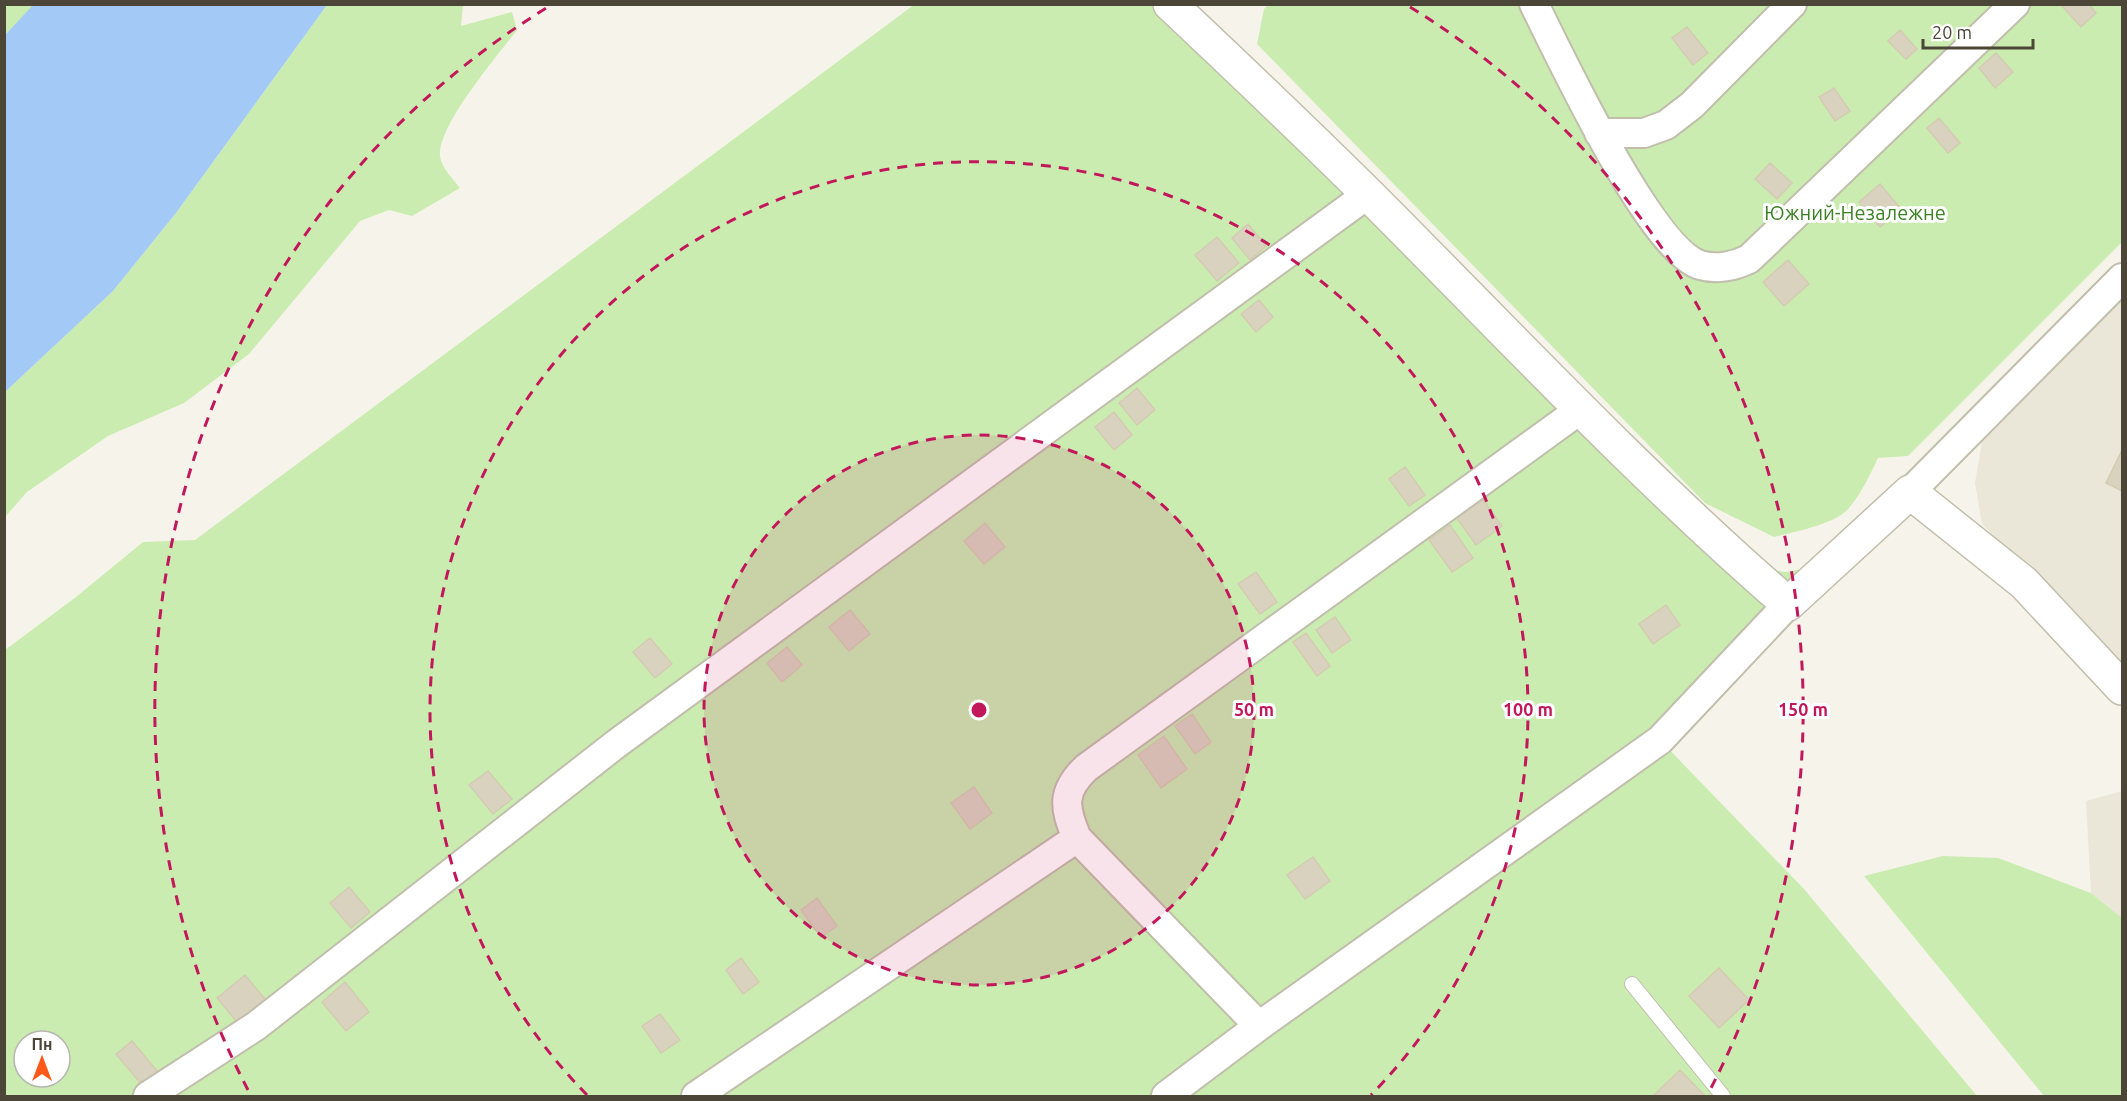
<svg xmlns="http://www.w3.org/2000/svg" width="2127" height="1101" viewBox="0 0 2127 1101" font-family="Ubuntu,sans-serif">
<style>
.residential{fill:#eae7d8}
.green{fill:#caecb1;fill-rule:evenodd}
.water{fill:#a3caf6}
.building{fill:#d9d2bf;stroke:#d4cbb1;stroke-width:1.5}
.lines{fill:none;stroke-linecap:round;stroke-linejoin:round}
.service-casing{stroke:#c2beac;stroke-width:16}
.minor-casing{stroke:#c2beac;stroke-width:32}
.tertiary-casing{stroke:#c2beac;stroke-width:36}
.service{stroke:#fff;stroke-width:14}
.minor{stroke:#fff;stroke-width:28}
.tertiary{stroke:#fff;stroke-width:33}
.ring{fill:none;stroke:#c2185b;stroke-width:3;stroke-dasharray:10 8}
.labels{text-anchor:middle;dominant-baseline:central;stroke-width:6;stroke-linejoin:round;paint-order:stroke}
.park-label{font-size:20px;fill:#3c8225;stroke:#fff}
.centre{fill:#c2185b;stroke:#fff;stroke-width:3}
.ring-label{font-size:18px;text-anchor:middle;font-weight:bold;fill:#c2185b;stroke:#fff;stroke-width:6;stroke-linejoin:round;paint-order:stroke}
</style>
<rect width="100%" height="100%" fill="#f6f4ea"/>
<path class="residential" d="M2122 300V666L1982 524 1975 483 1982 442Z
M2122 791V918L2091 893 2086 801Z"/>
<path class="green" d="M915 4 1170 5 1770 570 1786 572 1807 568 1660 740 1804 889 1977 1096H5V650L76 597 143 542 195 540ZM24 1041H60V1077H24Z
M1269 4 2122 5V242L1908 456 1878 458C1870 475 1861 494 1849 508 1836 524 1794 532 1774 537L1705 503 1257 44 1264 9Z
M5 5H34L5 35Z
M327 5H463L461 26 512 12 517 30C497 56 438 125 440 156 441 167 454 180 460 188L412 216 389 210 360 221 249 354 184 403 108 436 27 492 5 517V392L113 291 176 213Z
M1943 856 1998 858 2091 893 2122 918V1096H2044L1864 876Z"/>
<path class="water" d="M34 4 327 5 176 213 113 291 5 392V35Z"/>
<path class="building" d="M2065 4H2089L2096 13 2081 27 2062 6Z
M1687 27 1708 53 1693 65 1672 38Z
M1900 30 1917 49 1906 59 1888 41Z
M1996 53 2013 72 1995 88 1979 68Z
M1834 88 1850 111 1835 121 1819 97Z
M1939 118 1960 143 1948 153 1927 128Z
M1770 163 1792 183 1777 199 1755 179Z
M1880 184 1901 209 1880 227 1859 202Z
M1248 224 1266 246 1250 260 1232 238Z
M1217 237 1239 263 1217 281 1195 255Z
M1788 260 1809 284 1784 306 1763 282Z
M1259 300 1273 317 1256 332 1241 314Z
M1137 388 1155 410 1137 425 1119 403Z
M1114 412 1132 435 1114 450 1095 427Z
M2122 450V491L2106 483Z
M1405 467 1425 495 1409 506 1389 479Z
M1482 498 1502 526 1476 545 1456 517Z
M985 523 1005 547 984 564 964 541Z
M1450 525 1473 558 1452 572 1429 540Z
M1256 572 1277 602 1260 614 1238 584Z
M1666 605 1680 625 1653 644 1639 624Z
M850 610 870 634 849 651 829 627Z
M1335 617 1351 640 1332 653 1316 630Z
M1306 633 1330 666 1317 676 1293 642Z
M650 638 672 664 655 678 633 652Z
M787 647 802 665 782 682 767 663Z
M1192 714 1211 742 1195 754 1175 726Z
M1164 736 1187 769 1161 788 1138 755Z
M488 771 512 799 493 814 469 785Z
M974 787 992 813 970 829 951 803Z
M1313 857 1330 881 1305 899 1287 875Z
M349 887 370 912 351 928 330 903Z
M817 898 837 926 821 937 801 910Z
M741 958 759 982 743 994 726 970Z
M1719 968 1749 1000 1719 1028 1689 996Z
M245 975 269 1004 241 1027 217 998Z
M345 982 369 1012 346 1031 322 1002Z
M660 1014 680 1040 661 1053 642 1026Z
M132 1041 163 1078 147 1091 116 1054Z
M1680 1070 1705 1096H1653Z"/>
<g class="lines">
<defs>
<path id="service" d="M1632 984 1723 1096"/>
<path id="minor" d="M1534 4C1560 56 1650 249 1700 265 1716 270 1735 266 1749 259L2015 4
M1599 133H1644L1666 125 1692 105 1792 4
M1910 492 2122 278
M1077 838 1259 1026
M148 1096 256 1026 616 744 1368 194
M696 1096 1077 838C1064 808 1061 792 1086 768L1581 409
M1166 1096 1259 1026 1660 740 1788 604"/>
<path id="tertiary" d="M1170 4C1237 67 1304 131 1370 196 1507 333 1640 476 1788 604L1910 492 2024 583 2122 688"/>
</defs>
<use href="#service" class="service-casing"/>
<use href="#minor" class="minor-casing"/>
<use href="#tertiary" class="tertiary-casing"/>
<use href="#service" class="service"/>
<use href="#minor" class="minor"/>
<use href="#tertiary" class="tertiary"/>
</g>
<circle cx="979" cy="710" r="275" fill="#c2185b" fill-opacity=".12"/>
<g class="ring">
<circle cx="979" cy="710" r="275"/>
<path d="M587 1095A549 549 0 1 1 1371 1095"/>
<path d="M248 1090A824 824 0 0 1 548 7M1410 7A824 824 0 0 1 1710 1090"/>
</g>
<g class="labels">
<g class="park-label">
<text x="1855" y="212">Южний-Незалежне</text>
</g>
</g>
<circle cx="979" cy="710" r="9" class="centre"/>
<g class="ring-label">
<text x="1254" y="716">50 m</text>
<text x="1528" y="716">100 m</text>
<text x="1803" y="716">150 m</text>
</g>
<rect width="2127" height="1101" fill="none" stroke="#4b4637" stroke-width="12"/>
<g transform="translate(42 1059)"><circle r="28" fill="#ffffff" stroke="#b7b5af" stroke-width="1.5"/>
<path d="M0-4.5L10 22L0 15L-10 22Z" fill="#ff5818"/>
<text y="-9" font-size="16" font-weight="bold" text-anchor="middle" fill="#4b4637">Пн</text>
</g>
<path d="M1923 39v9h110v-9" fill="none" stroke="#4b4637" stroke-width="3"/>
<text x="1932" y="39" font-size="18" fill="#4b4637" stroke="#ffffff" stroke-width="4.5" paint-order="stroke">20 m</text>
</svg>
